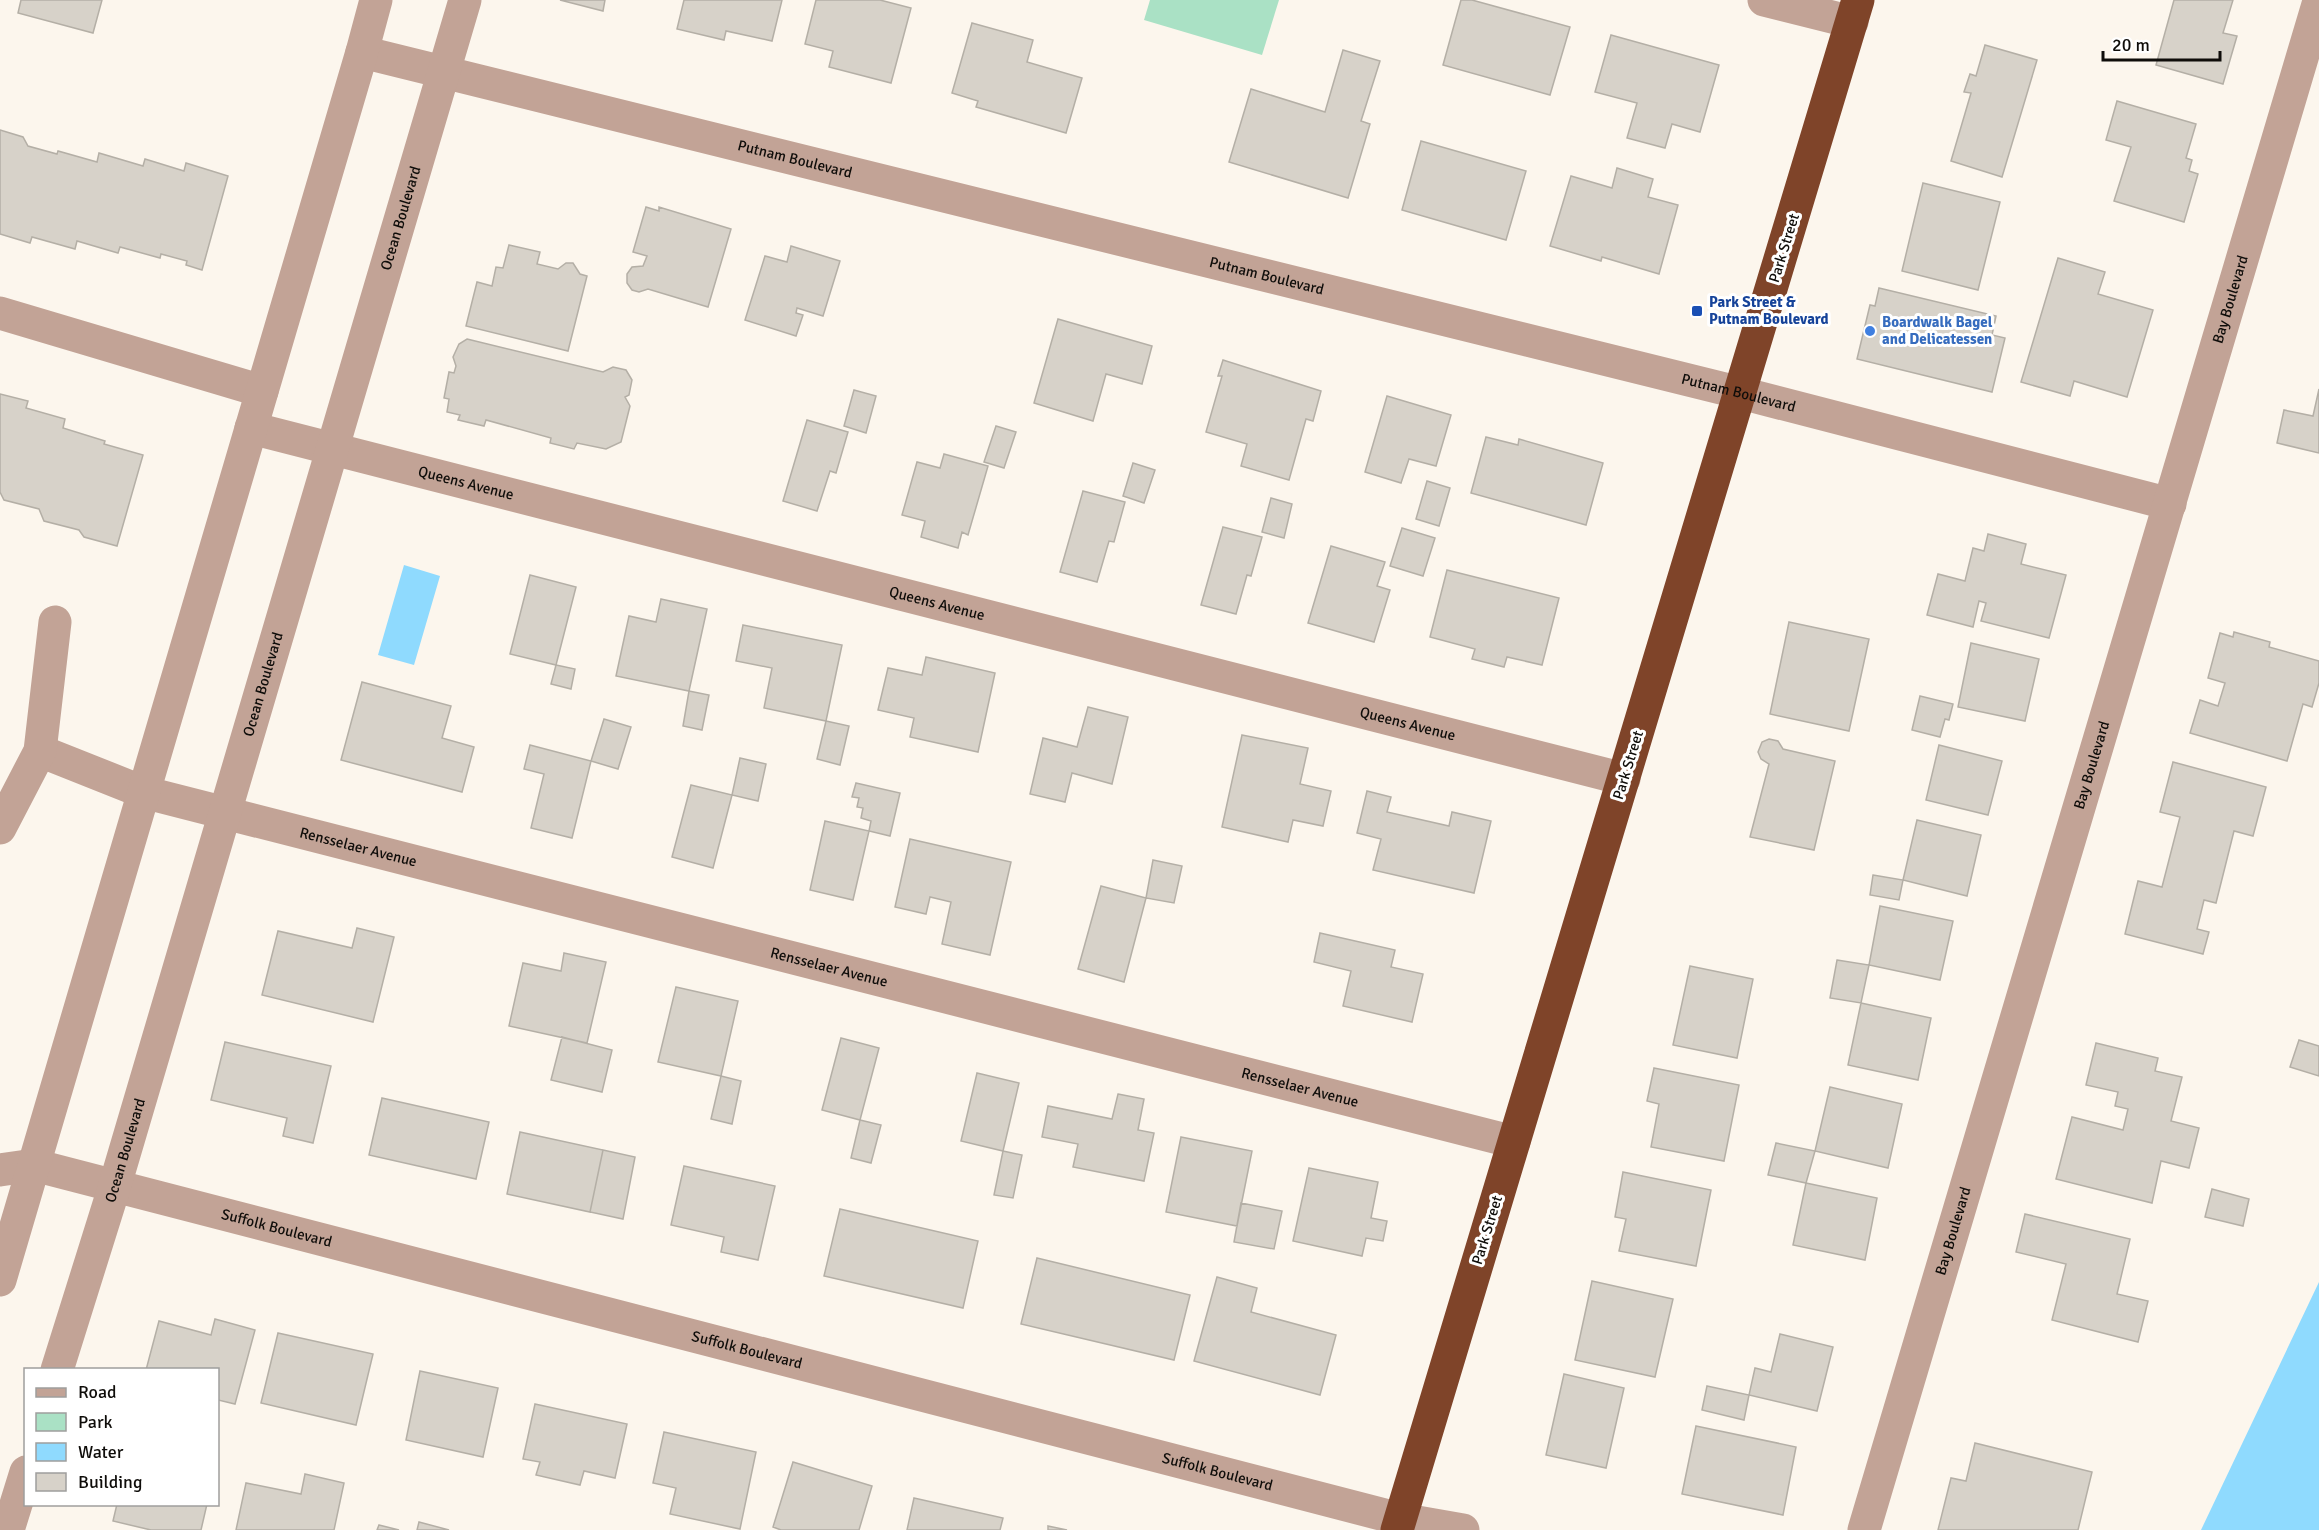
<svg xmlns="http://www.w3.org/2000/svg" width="2319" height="1530" viewBox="0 0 2319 1530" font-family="Signika,sans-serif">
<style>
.green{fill:#aae1c5}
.water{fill:#8fdafe}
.building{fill:#d7d2c9;stroke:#b4afa6;stroke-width:1.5}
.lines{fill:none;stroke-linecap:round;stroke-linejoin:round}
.minor{stroke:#c2a396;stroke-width:33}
.highway{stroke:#7f4429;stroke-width:33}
.transit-dot{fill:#1a4fb4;stroke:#fff;stroke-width:2}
.shop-dot{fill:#3f7fe0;stroke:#fff;stroke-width:2}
.labels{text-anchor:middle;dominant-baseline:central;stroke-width:6;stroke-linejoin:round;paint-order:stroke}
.street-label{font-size:15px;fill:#0f0d0a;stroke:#fff}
.transit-label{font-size:15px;font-weight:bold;fill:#164399;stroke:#fff;text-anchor:start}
.shop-label{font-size:15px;font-weight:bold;fill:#366cbe;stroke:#fff;text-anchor:start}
</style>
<rect width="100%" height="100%" fill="#fcf6ed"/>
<path class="green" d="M1150 0H1279L1262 55 1144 20Z"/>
<path class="water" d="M404 565 440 576 414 665 378 655Z
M2319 1282V1530H2201Z"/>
<path class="building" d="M21 0H102L93 33 18 13Z
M560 0H605L603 11Z
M684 0H782L772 41 726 31 724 40 677 29Z
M816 0H880L911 8 891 83 829 67 833 51 805 44Z
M1461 0H1472L1570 27 1550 95 1443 65Z
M2174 0H2233L2223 33 2237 36 2223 84 2156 65Z
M972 23 1033 40 1027 62 1082 78 1066 133 976 107 978 101 952 93Z
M1611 35 1719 65 1700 132 1672 124 1665 148 1627 138 1637 103 1595 92Z
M1985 45 2037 60 2002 177 1951 161 1971 93 1964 92 1970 74 1976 76Z
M1343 50 1380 61 1361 121 1370 124 1348 198 1229 162 1251 89 1325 112Z
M2117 101 2196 124 2186 158 2192 160 2189 171 2198 174 2184 222 2114 201 2131 147 2106 140Z
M0 130 23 137 28 146 57 154 58 151 97 162 99 153 143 166 145 159 184 171 186 163 228 176 202 270 186 265 187 261 161 254 160 258 120 247 118 253 77 241 75 249 32 237 30 243 0 234Z
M1421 141 1526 171 1506 240 1402 210Z
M1617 168 1653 179 1648 197 1678 205 1659 274 1602 257 1601 261 1550 246 1571 176 1612 188Z
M1923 183 2000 202 1978 290 1902 271Z
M646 207 659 211V207L731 229 708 307 648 289 639 292 632 290 627 283V274L632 267 643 266 647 256 633 252Z
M509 245 540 252 537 264 558 269 566 263H573L580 274 587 276 568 351 466 326 477 282 492 286 496 267 503 268Z
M791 246 840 261 823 316 797 308 796 313 803 315 796 336 745 320 765 256 787 262Z
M2058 258 2105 272 2098 294 2153 310 2127 397 2074 381 2070 396 2021 382Z
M1879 288 1996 316 1992 335 2005 338 1992 392 1857 359 1870 305 1875 306Z
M1058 319 1152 346 1142 384 1106 374 1093 421 1034 403Z
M467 339 603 372 613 367 626 370 632 380 629 395 625 397 630 406 621 442 606 449 577 443 574 449 550 443 551 438 486 420 484 426 458 420 460 415 447 412 449 399 444 398 449 372 454 373 456 366 453 357 459 344Z
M1223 360 1321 391 1313 421 1306 419 1289 480 1241 466 1247 444 1206 432 1222 376H1218Z
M2319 389V453L2277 443 2284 410 2313 416Z
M854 390 876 396 866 433 844 426Z
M0 394 28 401 26 408 65 419 63 428 105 441 104 444 143 455 117 546 84 537 79 530 44 521 39 509 4 500 0 492Z
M1387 396 1451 415 1436 466 1409 459 1401 483 1365 472Z
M807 420 848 432 836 473 830 471 817 511 783 501Z
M996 426 1016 432 1004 468 984 462Z
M1486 437 1518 445 1519 439 1603 463 1586 525 1471 493Z
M944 454 988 466 968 535 962 532 958 548 921 537 925 521 902 515 917 462 940 468Z
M1133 463 1155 470 1144 503 1123 496Z
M1427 481 1450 488 1439 526 1416 519Z
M1083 491 1125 502 1114 542 1109 541 1097 582 1060 572Z
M1271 498 1292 504 1284 538 1262 532Z
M1223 527 1262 537 1251 576 1247 575 1236 614 1201 605Z
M1402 528 1435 538 1423 576 1390 566Z
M1988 534 2026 544 2021 564 2066 575 2049 638 1981 621 1986 603 1979 601 1973 627 1927 615 1938 574 1965 581 1973 548 1984 551Z
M1331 546 1385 562 1377 586 1390 590 1374 642 1308 623Z
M1447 570 1559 598 1542 665 1507 657 1504 667 1472 659 1475 649 1430 637Z
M530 575 576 587 556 665 510 654Z
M661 599 707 609 689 691 616 676 629 616 656 622Z
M1789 622 1869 639 1849 731 1770 714Z
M743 625 842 645 826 721 764 708 772 668 736 661Z
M2234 632 2270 642 2269 647 2319 661V683L2312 707 2303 704 2287 761 2190 733 2200 700 2218 706 2225 683 2208 678 2220 633 2233 637Z
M1971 643 2039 659 2025 721 1958 707Z
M926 657 995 673 978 752 910 737 914 718 878 710 888 668 922 675Z
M556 665 575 669 571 689 551 684Z
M362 682 451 706 442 738 474 747 462 792 341 760Z
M689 691 709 695 702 730 683 726Z
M1920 696 1953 704 1949 720 1945 719 1940 737 1912 730Z
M1088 707 1128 717 1112 784 1072 773 1065 802 1030 794 1043 738 1077 747Z
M604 719 631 727 618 769 591 761Z
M826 721 849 726 840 765 817 759Z
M1242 735 1308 748 1300 784 1331 791 1323 826 1293 820 1288 842 1222 827Z
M1769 739 1778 741 1783 749 1835 761 1814 850 1750 837 1769 764 1761 759 1758 752 1762 742Z
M530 745 591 761 572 838 531 828 544 774 524 769Z
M1939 745 2002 761 1988 815 1926 800Z
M740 758 766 764 758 801 732 795Z
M2173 762 2266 787 2253 836 2234 831 2216 903 2204 900 2197 929 2209 932 2203 954 2125 934 2138 881 2162 887 2180 817 2160 812Z
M856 783 900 793 890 836 869 831 871 821 861 818 863 808 857 807 859 798 852 797Z
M691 785 732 795 713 868 672 857Z
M1367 791 1391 797 1387 812 1449 826 1452 812 1491 821 1474 893 1373 870 1381 839 1357 833Z
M1917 820 1981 835 1967 896 1903 880Z
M825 821 869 831 853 900 810 890Z
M910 839 1011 862 990 955 942 944 951 902 930 897 926 914 895 907Z
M1153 860 1182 866 1174 903 1146 898Z
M1873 875 1903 880 1899 900 1870 895Z
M1101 886 1146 898 1124 982 1078 969Z
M1880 906 1953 921 1940 980 1869 965Z
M357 928 394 937 373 1022 262 995 278 931 352 948Z
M1320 933 1395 950 1391 967 1423 974 1412 1022 1343 1006 1351 971 1314 962Z
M564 953 606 962 587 1043 509 1026 523 963 561 971Z
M1837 960 1869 965 1861 1003 1830 998Z
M1690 966 1753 979 1737 1058 1673 1045Z
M676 987 738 1001 721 1076 658 1062Z
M1861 1003 1931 1018 1918 1080 1848 1065Z
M562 1037 612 1050 602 1092 551 1080Z
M841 1038 879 1048 860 1120 822 1110Z
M2299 1040 2319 1046V1076L2290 1067Z
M225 1042 331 1066 313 1143 283 1136 287 1118 211 1100Z
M2096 1043 2158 1058 2155 1071 2182 1077 2171 1121 2199 1128 2189 1168 2161 1161 2152 1203 2056 1179 2072 1117 2123 1130 2128 1109 2115 1106 2118 1092 2086 1085Z
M1654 1068 1739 1085 1724 1161 1651 1147 1659 1104 1647 1101Z
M977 1073 1019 1083 1003 1151 961 1141Z
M721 1076 741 1081 732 1124 711 1119Z
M1830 1087 1902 1104 1888 1168 1815 1151Z
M1118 1094 1144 1099 1138 1130 1154 1133 1144 1181 1073 1167 1078 1144 1042 1137 1048 1106 1112 1119Z
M382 1098 489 1122 476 1179 369 1155Z
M860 1120 881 1125 871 1163 851 1158Z
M520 1132 603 1150 590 1212 507 1194Z
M1181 1137 1252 1151 1237 1226 1166 1212Z
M1776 1143 1815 1151 1806 1183 1768 1175Z
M603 1150 635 1157 623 1219 590 1212Z
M1003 1151 1022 1155 1013 1198 994 1195Z
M684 1166 775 1186 758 1260 721 1252 724 1237 671 1225Z
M1309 1168 1378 1182 1371 1218 1387 1221 1383 1241 1366 1238 1362 1256 1293 1241Z
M1623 1172 1711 1190 1696 1266 1619 1251 1626 1219 1615 1217Z
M1806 1183 1877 1198 1865 1260 1793 1245Z
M2212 1189 2249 1199 2243 1226 2205 1217Z
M1241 1203 1282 1211 1274 1249 1234 1242Z
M840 1209 978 1241 963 1308 824 1276Z
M2025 1214 2130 1239 2117 1294 2148 1301 2138 1342 2052 1320 2066 1264 2016 1252Z
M1037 1258 1190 1295 1174 1360 1021 1324Z
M1217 1277 1257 1288 1251 1312 1336 1335 1320 1395 1194 1361Z
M1592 1281 1673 1299 1655 1377 1575 1360Z
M215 1319 255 1330 235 1404 218 1400V1370H146L159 1321 211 1335Z
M278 1333 373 1354 356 1425 261 1403Z
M1780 1334 1833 1347 1817 1411 1749 1395 1755 1368 1771 1372Z
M420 1371 498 1388 483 1457 406 1440Z
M1564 1374 1624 1388 1606 1468 1546 1455Z
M1707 1386 1749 1395 1744 1420 1702 1410Z
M535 1404 627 1424 615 1478 584 1471 580 1485 536 1475 540 1462 523 1459Z
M1696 1426 1796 1447 1783 1515 1682 1494Z
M664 1432 756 1452 740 1529 670 1514 676 1488 653 1483Z
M1975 1443 2092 1472 2078 1530H1938L1951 1478 1966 1481Z
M793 1462 872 1486 859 1530H781L773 1527Z
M305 1474 344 1483 334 1530H236L246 1483 301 1494Z
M914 1498 1003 1518 1000 1530H907Z
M117 1504H207L201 1530H151L113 1521Z
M419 1522 449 1530H417Z
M379 1525 399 1530H377Z
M1048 1526 1067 1530H1048Z"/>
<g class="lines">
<g class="minor">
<path d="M1764 0 1852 22"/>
<path id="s1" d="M362 52 1741 393 2170 504"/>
<path d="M0 313 262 391"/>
<path id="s2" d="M251 428 1624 779"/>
<path id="s3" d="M40 751 143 792 1514 1142"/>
<path d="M0 828 40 751 55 622"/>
<path id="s4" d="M0 1170 34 1165 1400 1519 1463 1530"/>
<path d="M0 1280 362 52 376 0"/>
<path id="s5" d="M57 1370 115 1185 465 0"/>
<path d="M8 1530 26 1472"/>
<path id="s6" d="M1864 1530 2319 1"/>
</g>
<path class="highway" d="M1397 1530 1858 0"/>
</g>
<rect class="transit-dot" x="1691" y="305" width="12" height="12" rx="3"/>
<circle class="shop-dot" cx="1870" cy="331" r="6"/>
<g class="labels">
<g class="street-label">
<text stroke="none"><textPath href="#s1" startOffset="446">Putnam Boulevard</textPath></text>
<text stroke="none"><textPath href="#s5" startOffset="1202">Ocean Boulevard</textPath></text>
<text transform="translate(1784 248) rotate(-73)">Park Street</text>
<text stroke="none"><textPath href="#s1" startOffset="932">Putnam Boulevard</textPath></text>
<text stroke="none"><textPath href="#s6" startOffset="1284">Bay Boulevard</textPath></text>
<text stroke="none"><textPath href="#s1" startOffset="1418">Putnam Boulevard</textPath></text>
<text stroke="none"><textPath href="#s2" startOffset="222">Queens Avenue</textPath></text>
<text stroke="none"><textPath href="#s2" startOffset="708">Queens Avenue</textPath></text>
<text stroke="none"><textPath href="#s5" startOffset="716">Ocean Boulevard</textPath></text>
<text stroke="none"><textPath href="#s2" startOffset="1194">Queens Avenue</textPath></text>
<text transform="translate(1628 765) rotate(-73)">Park Street</text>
<text stroke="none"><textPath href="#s6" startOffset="798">Bay Boulevard</textPath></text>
<text stroke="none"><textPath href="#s3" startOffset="333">Rensselaer Avenue</textPath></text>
<text stroke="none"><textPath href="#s3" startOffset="819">Rensselaer Avenue</textPath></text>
<text stroke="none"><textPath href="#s3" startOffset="1305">Rensselaer Avenue</textPath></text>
<text stroke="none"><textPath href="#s5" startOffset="230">Ocean Boulevard</textPath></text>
<text stroke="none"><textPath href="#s4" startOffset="285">Suffolk Boulevard</textPath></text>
<text transform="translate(1487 1230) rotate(-73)">Park Street</text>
<text stroke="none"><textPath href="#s6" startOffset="312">Bay Boulevard</textPath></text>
<text stroke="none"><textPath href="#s4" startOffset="771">Suffolk Boulevard</textPath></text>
<text stroke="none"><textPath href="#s4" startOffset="1257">Suffolk Boulevard</textPath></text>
</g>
<g class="transit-label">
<text x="1709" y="302">Park Street &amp;<tspan x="1709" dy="17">Putnam Boulevard</tspan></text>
</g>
<g class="shop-label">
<text x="1882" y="322">Boardwalk Bagel<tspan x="1882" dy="17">and Delicatessen</tspan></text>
</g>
</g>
<rect x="24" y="1368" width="195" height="138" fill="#ffffff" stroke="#9f9e9d" stroke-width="1.5"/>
<rect x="36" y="1388" width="30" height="9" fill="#c2a396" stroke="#9f9e9d" stroke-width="1.5"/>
<text x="78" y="1398" font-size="18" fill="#0f0d0a">Road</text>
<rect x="36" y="1413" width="30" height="18" fill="#aae1c5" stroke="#9f9e9d" stroke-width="1.5"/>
<text x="78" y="1428" font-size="18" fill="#0f0d0a">Park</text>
<rect x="36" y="1443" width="30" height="18" fill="#8fdafe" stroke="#9f9e9d" stroke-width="1.5"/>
<text x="78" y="1458" font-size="18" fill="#0f0d0a">Water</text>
<rect x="36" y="1473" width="30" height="18" fill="#d7d2c9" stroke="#9f9e9d" stroke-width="1.5"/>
<text x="78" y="1488" font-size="18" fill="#0f0d0a">Building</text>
<path d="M2103 51v9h117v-9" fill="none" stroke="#0f0d0a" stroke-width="3"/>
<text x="2112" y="51" font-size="18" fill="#0f0d0a" stroke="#ffffff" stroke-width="4.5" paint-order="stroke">20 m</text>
</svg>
